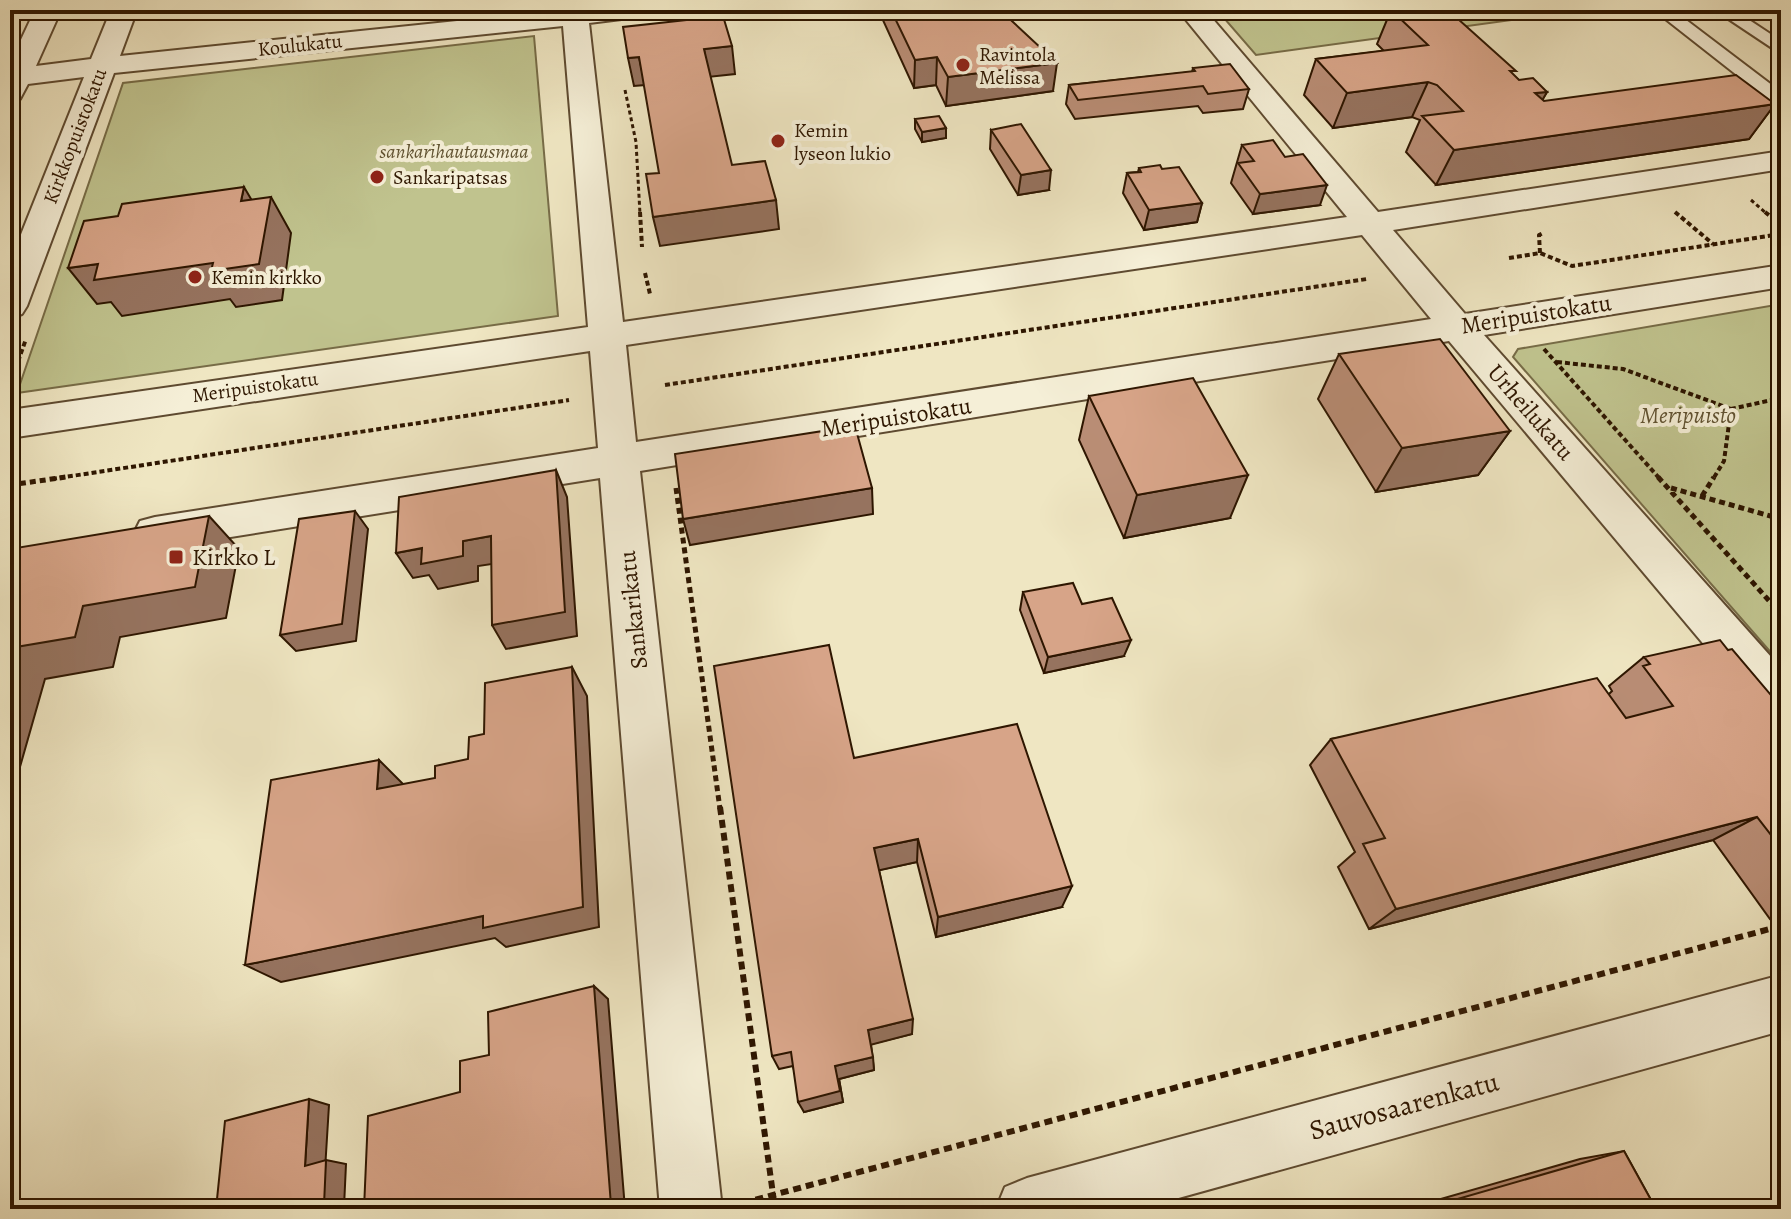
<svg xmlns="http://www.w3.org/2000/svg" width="1791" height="1219" viewBox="0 0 1791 1219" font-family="Alegreya,serif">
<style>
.green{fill:#c0c38e;stroke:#776c47;stroke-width:2}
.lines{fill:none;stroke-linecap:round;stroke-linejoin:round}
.lane-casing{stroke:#5e4a30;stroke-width:4}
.street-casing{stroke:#5e4a30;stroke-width:4}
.path-far3{stroke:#2e1600;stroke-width:3;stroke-dasharray:4 3;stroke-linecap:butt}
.path-far2{stroke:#2e1600;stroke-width:4;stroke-dasharray:5 3;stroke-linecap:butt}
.path-far1{stroke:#2e1600;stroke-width:5;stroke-dasharray:6 4;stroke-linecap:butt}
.path{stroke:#2e1600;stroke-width:6;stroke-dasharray:8 5;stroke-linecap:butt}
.lane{fill:#f5efd7;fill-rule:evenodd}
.street{fill:#f5efd7;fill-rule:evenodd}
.wall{fill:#b98d75;stroke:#2e1600;stroke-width:2}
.shaded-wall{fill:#96735f;stroke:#2e1600;stroke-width:2}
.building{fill:#d7a488;stroke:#2e1600;stroke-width:2}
.poi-dot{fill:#8f2418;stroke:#f5efd7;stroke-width:3}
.labels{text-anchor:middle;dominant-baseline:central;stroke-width:8;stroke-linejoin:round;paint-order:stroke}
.far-street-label{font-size:20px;fill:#2e1600;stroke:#f5efd7}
.far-poi-label{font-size:20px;fill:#2e1600;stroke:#f5efd7;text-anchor:start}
.far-park-label{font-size:20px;font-style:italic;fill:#615332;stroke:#f5efd7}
.street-label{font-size:24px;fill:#2e1600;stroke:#f5efd7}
.park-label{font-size:24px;font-style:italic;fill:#615332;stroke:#f5efd7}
.poi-label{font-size:24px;fill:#2e1600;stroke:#f5efd7;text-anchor:start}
.near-street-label{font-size:28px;fill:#2e1600;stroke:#f5efd7}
</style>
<rect width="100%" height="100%" fill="#efe6c2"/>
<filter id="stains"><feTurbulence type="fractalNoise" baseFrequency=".0025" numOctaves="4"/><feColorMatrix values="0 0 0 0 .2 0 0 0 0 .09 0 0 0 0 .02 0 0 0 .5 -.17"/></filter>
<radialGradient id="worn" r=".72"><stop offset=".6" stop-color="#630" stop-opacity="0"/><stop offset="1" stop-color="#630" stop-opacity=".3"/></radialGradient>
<path class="green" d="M1217 10H1585L1256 55Z
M534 36 558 316 17 393 123 83Z
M1781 304V664L1513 357 1518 349Z"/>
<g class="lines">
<defs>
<path id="lane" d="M1654 10H1673L1781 92V107L1775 105Z
M1715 10H1734L1781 41V54Z"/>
<path id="street" d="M35 10H61L36 66 91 59 111 10H137L120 56 562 10H650L646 16 589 23 623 322 1347 217 1178 10H1205L1378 212 1781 151V169L1393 230 1465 314 1781 265V287L1484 335 1781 668V722L1764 716 1449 341 640 471 722 1209H660L600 478 155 549 140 545 134 533 140 521 155 517 598 448 590 351 10 438V410L588 327 563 26 114 73 27 306 22 314 10 318V262L84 77 28 84 20 99 10 102V63ZM1362 235 1431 319 636 442 626 345Z
M1781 975V1031L1139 1209H996L1005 1187 1027 1178Z"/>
</defs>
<use href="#lane" class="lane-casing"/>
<use href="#street" class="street-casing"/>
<path class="path-far3" d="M670 18 736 10
M625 90 636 142 640 214
M1751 200 1767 214"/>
<path class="path-far2" d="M640 212 642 247
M1675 212 1713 244
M1765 212 1781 225
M1540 253 1539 235 1543 233
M1509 258 1540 253 1572 266 1781 234
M645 273 650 294
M1544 349 1660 479
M1557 362 1623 369 1731 409 1724 461 1713 479
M10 384 26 339
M665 385 1367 279
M1731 409 1781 398
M52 479 569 400"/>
<path class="path-far1" d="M1658 477 1781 614
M10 485 66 477
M676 488 720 809
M1671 488 1781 519
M1702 496 1714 477"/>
<path class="path" d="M720 807 775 1209
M743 1203 1781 926"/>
<use href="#lane" class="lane"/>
<use href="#street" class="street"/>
</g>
<path class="wall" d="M881 10H1000L1053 91 946 106 936 85 914 88 882 18Z
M1391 10 1513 75 1519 80 1547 92 1542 100 1544 101 1775 104 1749 139 1436 185 1406 152 1420 120 1412 117 1333 128 1304 95 1316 59 1384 51 1377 44Z
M1193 68 1249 89 1243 109 1203 113 1198 106 1075 119 1066 104 1069 85 1192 72Z
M915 119 946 128V138L922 142 915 129Z
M991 130 1049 190 1018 195 990 149Z
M1242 145 1320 205 1253 214 1231 183Z
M1139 168 1162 169 1202 203 1197 222 1144 230 1123 193 1127 173 1138 172Z
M1339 354 1510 431 1478 475 1376 492 1318 399Z
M1089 396 1230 518 1124 538 1079 440Z
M1023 592 1082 604 1124 656 1044 673 1020 610Z
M1644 657 1781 707V916L1770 919 1713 840 1369 929 1338 867 1355 852 1310 765 1331 739 1609 694 1612 691 1609 686Z
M854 758 1062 907 936 937 917 862 879 870 912 1034 871 1044 874 1070 839 1079 843 1102 804 1112 793 1066 779 1069 772 1056Z
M1624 1151 1656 1209 1668 1208V1209H1406L1580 1159Z"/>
<path class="shaded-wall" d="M10 10H24L12 35 10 36Z
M732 46 735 74 708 77 704 49Z
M639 57 645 85 634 86 628 58Z
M937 57 936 85 914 88 915 60Z
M1057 63 1053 91 946 106 948 77Z
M1428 82 1412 117 1333 128 1347 93Z
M1547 92 1527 127 1535 93Z
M1775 104 1749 139 1436 185 1454 150Z
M946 128V138L922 142V132Z
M1051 170 1049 190 1018 195 1021 175Z
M1327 185 1320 205 1253 214 1260 194Z
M244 187 265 223 241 201Z
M271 197 291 233 282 300 236 307 230 299 122 316 111 302 97 304 68 268 98 264Z
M776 200 779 229 660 246 653 217Z
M1202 203 1197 222 1144 230 1149 210Z
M1510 431 1478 475 1376 492 1402 448Z
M556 470 567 497 577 636 506 649 492 625Z
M1248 475 1230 518 1124 538 1137 495Z
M872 488 873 514 690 545 683 519Z
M355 511 368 529 356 641 296 651 280 635Z
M209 516 239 549 226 618 120 637 113 667 45 679 10 802V648L83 606Z
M491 536 505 562 478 566V581L438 589 429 575 413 578 396 553Z
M1131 640 1124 656 1044 673 1048 657Z
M572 667 587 696 599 927 506 947 495 938 281 982 245 965 483 916Z
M379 760 405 786 377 789Z
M1757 817 1713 840 1369 929 1396 909Z
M918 839 917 862 876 871 874 848Z
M1072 886 1062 907 936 937 938 917Z
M594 986 608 999 625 1209H597Z
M913 1019 912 1034 870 1045 868 1030Z
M873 1057 874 1070 839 1079 843 1102 804 1112 798 1102 835 1066Z
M309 1099 329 1105 325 1170 305 1166Z
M326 1160 346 1164 344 1207 339 1209H310Z"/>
<path class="building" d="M891 10H1000L1057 63 948 77 937 57 915 60Z
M1391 10H1448L1516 71H1510L1519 80 1533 78 1547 92 1535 93 1544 101 1736 75 1775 104 1454 150 1422 116 1463 111 1437 85 1428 82 1347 93 1316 59 1428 45Z
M723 16 732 46 704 49 732 165 765 161 776 200 653 217 646 174 659 173 639 57 628 58 623 27Z
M1230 64 1249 89 1208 94 1203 86 1078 100 1069 85 1195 71 1193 68Z
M939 116 946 128 922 132 915 119Z
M1021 124 1051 170 1021 175 991 130Z
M1273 140 1285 157 1303 154 1327 185 1260 194 1238 163 1254 161 1242 145Z
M1160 165 1162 169 1179 167 1202 203 1149 210 1127 173 1141 172 1139 168Z
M244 187 241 201 271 197 259 264 211 271 213 263 94 280 98 264 68 268 84 221 118 216 122 204Z
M1440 339 1510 431 1402 448 1339 354Z
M1193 378 1248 475 1137 495 1089 396Z
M855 426 872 488 683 519 675 454Z
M556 470 565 612 492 625 491 536 463 541V556L421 564 422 548 396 553 399 497Z
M355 511 342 624 280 635 299 519Z
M209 516 195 587 83 606 75 637 10 648V549Z
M1073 583 1082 604 1112 598 1131 640 1048 657 1023 592Z
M1720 640 1728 650 1732 649 1781 707V848L1757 817 1396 909 1363 844 1385 838 1331 739 1597 678 1626 718 1673 706 1643 666 1650 664 1644 657Z
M829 645 854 758 1017 724 1072 886 938 917 918 839 874 848 913 1019 868 1030 873 1057 835 1066 840 1091 798 1102 791 1052 772 1056 714 666Z
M572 667 583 907 483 928V916L245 965 271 780 379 760 377 789 435 778V766L468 759 469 737 484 734 485 683Z
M594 986 611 1205 597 1209H364L368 1116 460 1092V1061L489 1055 488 1012Z
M309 1099 305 1166 326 1160 324 1205 310 1209H216L225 1121Z
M1624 1151 1656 1209H1423Z"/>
<g class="poi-dot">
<circle cx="963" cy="65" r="8"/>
<circle cx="778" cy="141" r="8"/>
<circle cx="377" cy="177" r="8"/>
<circle cx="195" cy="277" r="8"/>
<rect x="168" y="549" width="16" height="16" rx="4"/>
</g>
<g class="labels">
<g class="far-street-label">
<text transform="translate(300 45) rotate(-6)">Koulukatu</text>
<text transform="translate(75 136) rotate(-69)">Kirkkopuistokatu</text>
<text transform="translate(255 387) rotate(-8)">Meripuistokatu</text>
</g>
<g class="far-poi-label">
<text x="979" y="54">Ravintola<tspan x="979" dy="23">Melissa</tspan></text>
<text x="794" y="130">Kemin<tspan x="794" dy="23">lyseon lukio</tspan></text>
<text x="393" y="177">Sankaripatsas</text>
<text x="211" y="277">Kemin kirkko</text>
</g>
<g class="far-park-label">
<text x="454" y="151">sankarihautausmaa</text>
</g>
<g class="street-label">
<text transform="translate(1536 314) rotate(-9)">Meripuistokatu</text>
<text transform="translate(1531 412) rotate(49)">Urheilukatu</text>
<text transform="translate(896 417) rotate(-9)">Meripuistokatu</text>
<text transform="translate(633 610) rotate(-96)">Sankarikatu</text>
</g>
<g class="park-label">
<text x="1688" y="415">Meripuisto</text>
</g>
<g class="poi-label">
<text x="192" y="557">Kirkko L</text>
</g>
<g class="near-street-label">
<text transform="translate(1404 1106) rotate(-15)">Sauvosaarenkatu</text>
</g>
</g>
<rect width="1791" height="1219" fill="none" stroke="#efe6c2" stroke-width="40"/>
<rect x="12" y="12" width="1767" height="1195" fill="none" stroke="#2e1600" stroke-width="4"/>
<rect x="20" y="20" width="1751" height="1179" fill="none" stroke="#2e1600" stroke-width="2"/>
<rect width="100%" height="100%" filter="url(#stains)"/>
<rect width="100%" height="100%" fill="url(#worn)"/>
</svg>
